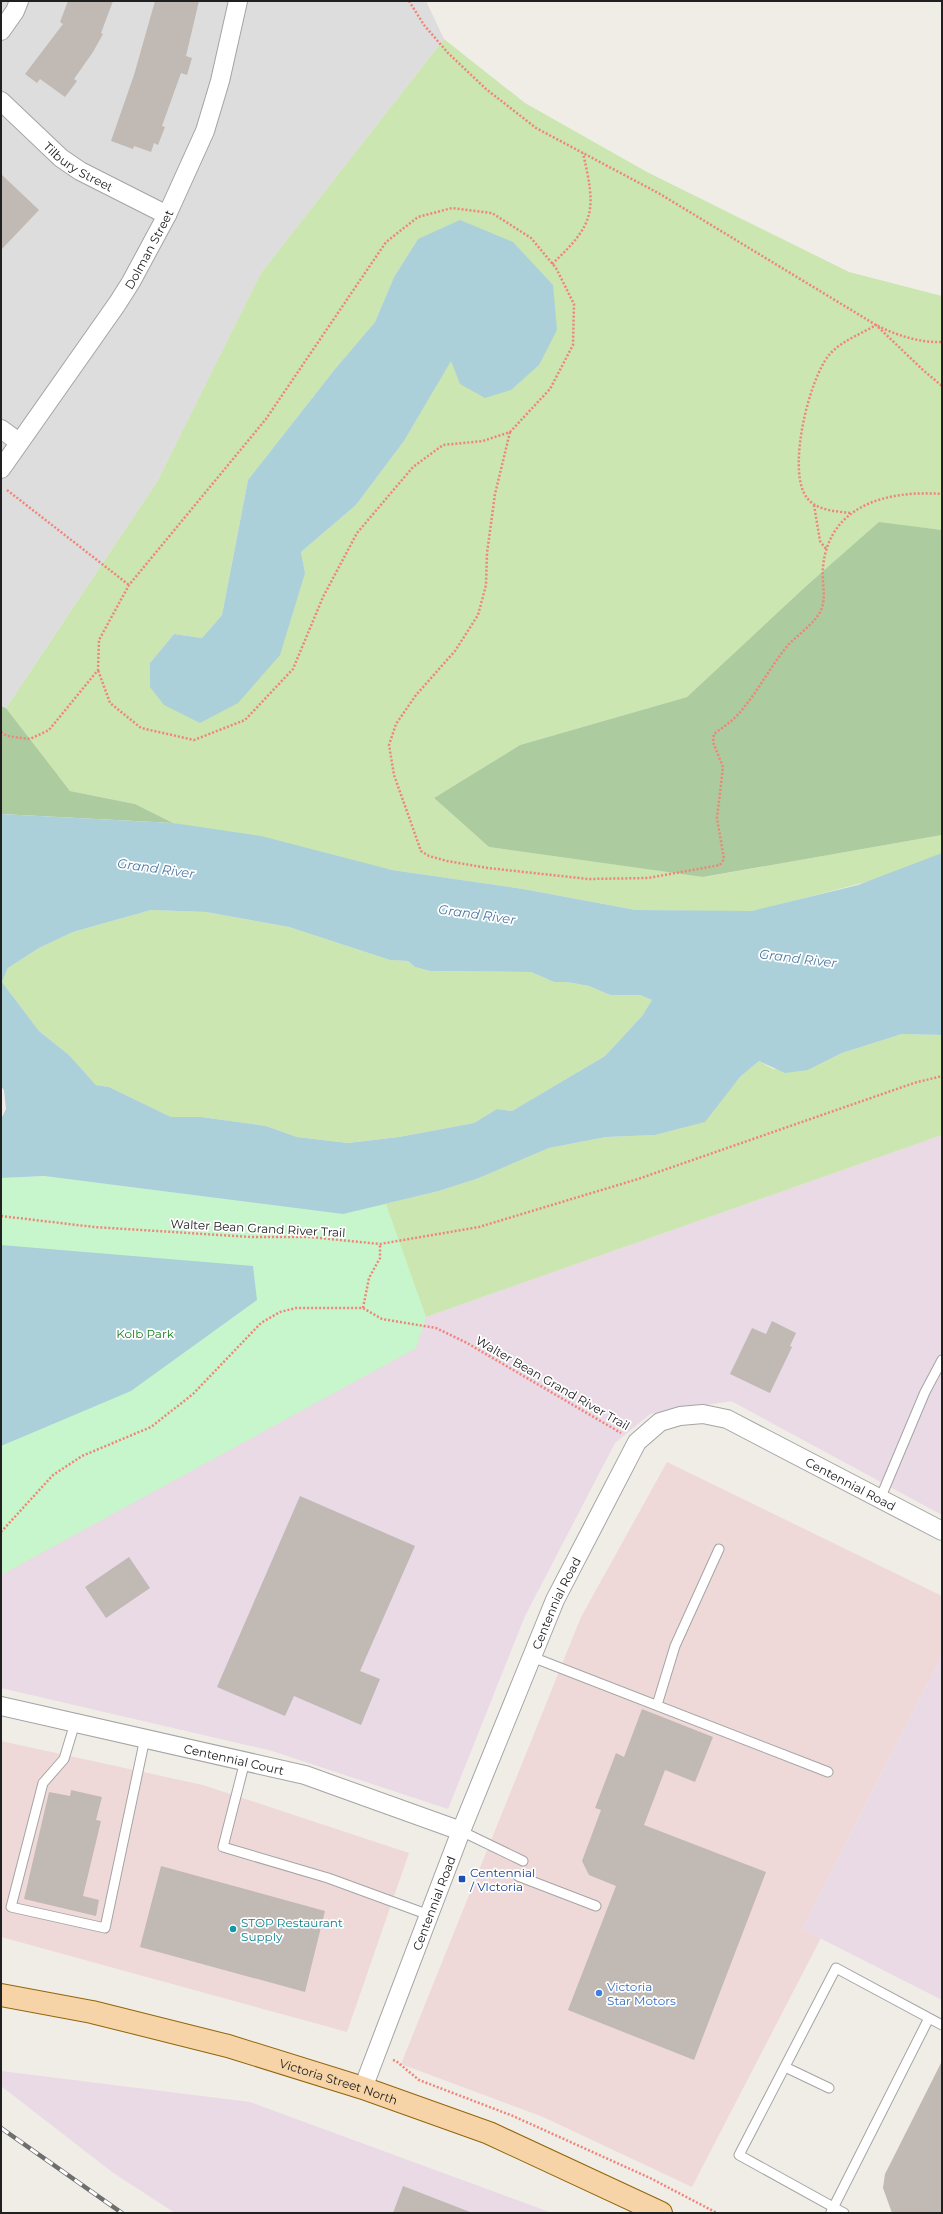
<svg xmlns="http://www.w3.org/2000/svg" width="943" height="2214" viewBox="0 0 943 2214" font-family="Montserrat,sans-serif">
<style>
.residential{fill:#dedddd}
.commercial{fill:#efd9d8}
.industrial{fill:#e9dae6}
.grass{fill:#cbe6b1;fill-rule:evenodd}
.forest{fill:#accc9f}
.park{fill:#c8f6cc}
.water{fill:#abd0da;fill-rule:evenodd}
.building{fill:#c0b9b4}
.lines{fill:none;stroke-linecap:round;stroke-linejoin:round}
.service-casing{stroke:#a4a4a4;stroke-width:11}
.minor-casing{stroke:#a4a4a4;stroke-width:20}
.primary-casing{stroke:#92650a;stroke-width:24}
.path{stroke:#f18478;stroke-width:2.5;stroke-dasharray:2 2;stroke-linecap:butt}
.service{stroke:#fff;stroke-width:9}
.minor{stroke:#fff;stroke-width:18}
.primary{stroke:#f6d4a7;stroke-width:22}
.rail-casing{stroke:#6e6e6e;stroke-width:4.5}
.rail{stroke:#fff;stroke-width:3;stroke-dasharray:9;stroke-linecap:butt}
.transit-dot{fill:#1a4fb4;stroke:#fff;stroke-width:1.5}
.culture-dot{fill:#0f9aa8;stroke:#fff;stroke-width:1.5}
.shop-dot{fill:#3f7fe0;stroke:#fff;stroke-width:1.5}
.labels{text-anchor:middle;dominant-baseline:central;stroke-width:3.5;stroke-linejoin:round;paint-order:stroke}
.street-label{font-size:12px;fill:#202020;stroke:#fff}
.park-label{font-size:12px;fill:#14791c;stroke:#fff}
.transit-label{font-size:12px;fill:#164399;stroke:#fff;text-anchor:start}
.culture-label{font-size:12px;fill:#0d838f;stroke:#fff;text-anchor:start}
.shop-label{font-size:12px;fill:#366cbe;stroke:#fff;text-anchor:start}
.water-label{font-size:13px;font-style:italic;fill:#4f79a2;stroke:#fff}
</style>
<rect width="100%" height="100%" fill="#f0ede7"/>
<path class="residential" d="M1 1H426L444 39 261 273 157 482 6 708 1 706Z"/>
<path class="commercial" d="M667 1462 942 1596V1655L802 1929 821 1938 692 2187 543 2117 401 2064 581 1617Z
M1 1741 203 1785 409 1853 347 2032 1 1937Z"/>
<path class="industrial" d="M942 1135V1515L731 1401 650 1414 615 1443 525 1616 448 1809 272 1751 1 1688V1575L416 1348 426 1317Z
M942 1655V2000L802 1929Z
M1 2071 250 2102 552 2213H175L112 2172 1 2086Z"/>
<path class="grass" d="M444 39 525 103 647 172 849 272 942 296V530L879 523 805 587 687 697 520 745 434 798 489 847 704 877 942 835V862L752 912 636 910 523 889 392 870 173 823 135 804 70 791 6 708 157 482 261 273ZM418 239 451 360 404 441 356 505 301 552 305 573 150 687V663L174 634 202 638 222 615 248 480 335 369 375 322 394 277Z
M151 910 206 912 289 927 390 960 408 961 415 967 430 971 531 972 554 982H567L589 986 610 995H640L652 1000 642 1016 605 1056 512 1111 497 1109 474 1123 399 1137 348 1143 297 1137 266 1126 201 1117H171L109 1087 96 1085 69 1055 39 1031 2 982 8 968 39 948 73 932Z
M902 1034 942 1035V1135L426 1317 416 1348 1 1575V1178L343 1214 439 1191 479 1178 549 1148 606 1137 655 1135 704 1122 740 1077 759 1061 773 1069 808 1070 842 1053Z"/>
<path class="forest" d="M879 522 942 530V835L703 877 489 847 434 798 520 745 687 697 805 587Z
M1 706 6 708 70 791 135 804 173 823 1 814Z"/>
<path class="park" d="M44 1176 343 1214 386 1204 426 1317 416 1348 1 1575V1178Z"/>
<path class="water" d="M460 220 513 242 553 285 557 330 539 365 511 390 485 398 460 384 451 361 404 441 356 505 301 552 305 573 280 655 238 703 200 723 164 705 150 687V663L174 634 202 638 222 615 248 480 335 369 375 322 394 277 418 239Z
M1 814 173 823 261 836 392 870 523 889 636 910 752 911 858 885 942 853V1035L902 1034 842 1053 808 1070 785 1073 759 1061 740 1077 705 1122 655 1135 606 1137 549 1148 479 1178 439 1191 343 1214 44 1176 1 1178V1119L6 1109 4 1090 1 1086ZM151 910 206 912 289 927 390 960 408 961 415 967 430 971 531 972 554 982H567L589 986 610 995H640L652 1000 642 1016 605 1056 512 1111 497 1109 474 1123 399 1137 348 1143 297 1137 266 1126 201 1117H171L109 1087 96 1085 69 1055 39 1031 2 982 8 968 39 948 73 932Z
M1 1245 253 1266 257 1300 131 1391 1 1446Z"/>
<path class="building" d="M68 1H113L101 33 103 34 93 52 74 79 77 81 65 97 40 79 37 83 25 74 63 24 60 22Z
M155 1H199L186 56 192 58 187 75 181 73 162 126 165 127 158 145 154 143 151 152 134 146 133 149 111 141 134 75Z
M1 174 39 210 1 250Z
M772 1321 796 1333 790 1346 792 1347 770 1393 730 1374 752 1328 766 1334Z
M300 1496 415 1546 360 1671 380 1679 361 1725 294 1696 285 1716 217 1687Z
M129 1557 150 1588 106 1618 85 1587Z
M642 1709 713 1737 695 1782 665 1770 644 1825 766 1872 694 2060 568 2010 616 1886 589 1875 582 1861 601 1810 595 1808 616 1753 624 1757Z
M71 1790 102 1797 96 1820 101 1821 83 1896 99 1900 96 1916 24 1899 49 1792 70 1796Z
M161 1866 325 1911 305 1992 140 1947Z
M942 2061V2213H892L883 2188 885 2174Z
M403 2186 470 2212V2213H393Z"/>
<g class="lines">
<defs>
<path id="service" d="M880 1499 925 1392 942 1360
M532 1657 828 1772
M657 1705 675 1646 719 1549
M75 1723 64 1759 43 1783 11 1907 105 1928 145 1738
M245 1761 223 1847 328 1878 429 1915
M461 1831 523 1861
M518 1876 596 1906
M785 2067 829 2088
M831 2212 929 2018
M844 2213 739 2155 836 1968 942 2025"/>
<g id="minor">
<path d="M1 31 15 11 19 1"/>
<path id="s1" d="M1 101 61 158 80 171 167 215"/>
<path d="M1 429 19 442"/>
<path id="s2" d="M1 469 117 304 131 282 167 215 205 131 220 81 238 1"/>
<path id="s3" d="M1 1706 305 1775 461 1831"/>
<path id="s4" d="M363 2088 461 1831 555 1600 637 1442 660 1422 680 1416 703 1414 727 1419 942 1531"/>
</g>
<g id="primary">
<path id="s5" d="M1 1995 92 2012 228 2046 363 2088 489 2133 661 2213"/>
</g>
</defs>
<use href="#service" class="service-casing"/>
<use href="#minor" class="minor-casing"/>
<use href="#primary" class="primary-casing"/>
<path class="path" d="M409 1 424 25 448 53 486 89 536 128 660 194 876 325C896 335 919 343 942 342
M552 264C596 223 596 210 583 153
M510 432 495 494 487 553 486 585 478 615 455 651 416 695 396 724 389 745 394 775 421 851 429 856 447 861 488 868 588 879 648 878 720 865 724 859 717 818 723 767 713 742 714 734C723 727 734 720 741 711 759 690 771 665 789 644 799 634 811 626 819 614 828 600 821 582 823 567 829 504 889 490 942 494
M7 490 129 585
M814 505 820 541 826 549
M850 513C833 511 812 510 804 493 789 463 809 380 829 355 841 341 861 334 876 325L923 370 942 386
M1 732 7 736 30 739 49 730 98 670 99 640 129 585 266 419 386 242 418 217 452 208 492 213 531 238 556 268 574 304 573 345 550 389 510 432 483 441 443 445 413 467 357 533 323 597 293 669 245 720 194 740 141 728 110 703 98 670
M1 1216 94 1227 251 1237H310L380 1244 479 1227 638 1179 914 1083 942 1076
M363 1308 369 1278 380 1258V1244
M1 1532 53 1475 82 1456 151 1427 193 1394 261 1323 280 1312 296 1308H363L382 1319 436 1328 467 1343 621 1433
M393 2060 396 2061 419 2080 513 2116 650 2178 717 2213"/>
<use href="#service" class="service"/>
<use href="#minor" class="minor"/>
<use href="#primary" class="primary"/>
<defs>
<path id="rail" d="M1 2128 122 2213"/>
</defs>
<use href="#rail" class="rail-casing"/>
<use href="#rail" class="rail"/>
</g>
<rect class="transit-dot" x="458" y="1875" width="8" height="8" rx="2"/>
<circle class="culture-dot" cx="233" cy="1929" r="4"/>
<circle class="shop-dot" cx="599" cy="1993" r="4"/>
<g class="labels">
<g class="street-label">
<text stroke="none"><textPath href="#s1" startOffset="102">Tilbury Street</textPath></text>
<text stroke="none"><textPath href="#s2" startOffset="265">Dolman Street</textPath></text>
<text transform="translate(258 1228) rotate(3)">Walter Bean Grand River Trail</text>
<text transform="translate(553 1383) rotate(30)">Walter Bean Grand River Trail</text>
<text stroke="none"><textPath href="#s4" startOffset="941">Centennial Road</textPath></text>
<text stroke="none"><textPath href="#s4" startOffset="522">Centennial Road</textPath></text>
<text stroke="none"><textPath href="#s3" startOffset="239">Centennial Court</textPath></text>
<text stroke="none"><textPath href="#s4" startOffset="198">Centennial Road</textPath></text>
<text stroke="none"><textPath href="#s5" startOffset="349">Victoria Street North</textPath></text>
</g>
<g class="park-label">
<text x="145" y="1333">Kolb Park</text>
</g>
<g class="transit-label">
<text x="470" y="1872">Centennial<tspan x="470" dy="14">/ VIctoria</tspan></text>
</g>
<g class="culture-label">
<text x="241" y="1922">STOP Restaurant<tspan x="241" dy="14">Supply</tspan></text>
</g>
<g class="shop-label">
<text x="607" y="1986">Victoria<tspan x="607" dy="14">Star Motors</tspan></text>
</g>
<g class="water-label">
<text transform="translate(156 868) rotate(8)">Grand River</text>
<text transform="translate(477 914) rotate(8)">Grand River</text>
<text transform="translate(798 958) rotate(7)">Grand River</text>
</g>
</g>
<rect width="943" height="2214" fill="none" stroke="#202020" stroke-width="4"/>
</svg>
